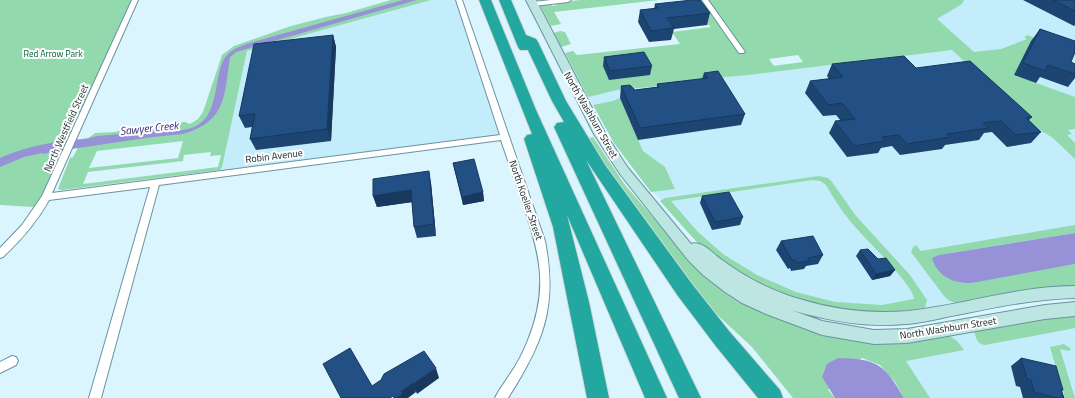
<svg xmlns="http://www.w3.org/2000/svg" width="1075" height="398" viewBox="0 0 1075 398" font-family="'Titillium Web',sans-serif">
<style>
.built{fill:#c3edfb}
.green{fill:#92d9ad;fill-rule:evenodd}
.water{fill:#9792d8}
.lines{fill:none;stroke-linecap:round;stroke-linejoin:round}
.street-casing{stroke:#6993a1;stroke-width:2}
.secondary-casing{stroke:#6993a1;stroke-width:2}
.highway-casing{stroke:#d4d7d8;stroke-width:2}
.street{fill:#fff;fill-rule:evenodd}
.secondary{fill:#bde5e2;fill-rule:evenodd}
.highway{fill:#22a8a0;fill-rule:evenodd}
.wall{fill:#1d4572}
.shaded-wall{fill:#18385d}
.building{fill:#225085;stroke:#18385d}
.labels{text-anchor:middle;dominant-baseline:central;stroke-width:4;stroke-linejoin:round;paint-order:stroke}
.far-park-label{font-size:9px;fill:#006137;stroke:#fdfdfd}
.street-label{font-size:10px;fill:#112227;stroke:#fdfdfd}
.water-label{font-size:11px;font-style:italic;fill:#2e1b6c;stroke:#fdfdfd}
</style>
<rect width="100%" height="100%" fill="#dbf5fe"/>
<path class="built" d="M391 0H459L504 137 220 174 247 51 392 11Z
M901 0H1075V287L1035 288 919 309 796 300 689 234 630 164 614 143 584 89 949 44Z
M1075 314V398H913L893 342Z"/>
<path class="green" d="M0 0H135L46 197 34 207 0 205Z
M391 0H431L247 51 222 167 220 170 62 190 58 189 70 158 73 157 80 144 95 133 115 132 127 129 185 122 190 124 198 119 203 112 222 55 234 46 291 26 326 17 346 13ZM183 141 178 158 89 168 97 151ZM211 152 210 156 221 155 218 167 83 184 88 172 183 161 184 155Z
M580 0H659L554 12 561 24 551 26 540 5 551 3 552 6 557 5 555 3Z
M690 0H964L962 4 937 19 974 52 1001 49 1027 39 1024 37 1028 35 1036 39 1014 75 1075 97V129L1068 130 1072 134 1067 135 1075 143V159L1053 138 1040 130 952 50 748 75 680 81 660 86 617 90 588 97 565 53 573 51 577 55 680 44 672 32 711 27 709 25H707ZM798 55 803 62 774 66 769 59Z
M560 31 565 32 571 44 561 47 554 33Z
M620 98 643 151 665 167 675 189 651 192 614 143 593 105 613 101Z
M593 137 625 185 688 258 820 332 948 335 957 341 964 350 906 361 930 398H904L895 382 880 365 862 358 828 390 835 398H793L752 347 712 310 635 208 587 139Z
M819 176 828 178 832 182 856 216 910 275 927 300 925 308 885 313 851 312 796 300 749 280 703 249 660 201 665 198ZM812 180 820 181 826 185C833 197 841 210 850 221 861 235 914 285 914 299L882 305 835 302 796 292 757 275 723 254 698 232 671 201Z
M1075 225V233L939 255 941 273 957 282 964 283 1075 264V287L1035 288 955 303 948 300 944 296 911 252 913 247 916 245 921 251Z
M1075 314V328L985 345C976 344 976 337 974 330Z
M1064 344 1071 349 1069 351 1060 349 1075 398H1065L1050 347Z"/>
<path class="water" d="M403 0H417L236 52 230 57C224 96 227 121 183 134L153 137 51 152 44 154 42 153 24 157 0 167V158C20 149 41 144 63 141 75 139 86 140 97 136 112 135 127 133 143 132 159 131 178 133 194 127 223 115 211 68 229 53 237 46 250 43 260 40Z
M1075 233V264L971 283C954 284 937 276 932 258L939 255Z
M838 358C878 359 884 364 904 398H835L822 377 827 364Z"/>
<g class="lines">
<defs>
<path id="street" d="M132 0H138L52 193 500 135 456 0H462L545 241C558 307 543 343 508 398H495C498 391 504 384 508 377 516 366 523 353 528 340 549 288 540 254 523 204 516 183 508 161 501 140L159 185 101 398H89L150 187 49 200C37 222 21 240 3 257L0 258V248L22 225 42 196Z
M551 0H571L568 2 533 6 530 4 533 2Z
M702 0H708L745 52 743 53H739Z
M12 356 16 357 18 361 16 365 0 373V362Z"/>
<path id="secondary" d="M526 0H536L605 133 628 168 691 244C702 240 713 254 722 260 746 278 774 292 803 300 836 310 872 314 908 311 964 305 1018 286 1075 286V298C1035 299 996 307 957 315 940 318 923 323 906 324 867 328 829 321 791 310L822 321 874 330 907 329 1045 305 1075 302V316L1045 319 907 343 874 344 822 335 766 314 742 303 725 292 703 275 688 260 620 174 594 134Z"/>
<path id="highway" d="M479 0H491L536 110 667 398H645L567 215 589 302 609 398H587L553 227 524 139 527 135 532 134Z
M499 0H511L526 35 536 39 538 42 566 101 605 165 692 284 729 331 780 390 783 398H758L715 345 678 296 586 160 701 398H679L554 127 557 123 564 122 552 101 528 50H520L518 47Z"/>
</defs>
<use href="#street" class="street-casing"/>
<use href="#secondary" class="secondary-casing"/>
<use href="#highway" class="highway-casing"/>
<use href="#street" class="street"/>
<use href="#secondary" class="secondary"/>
<use href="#highway" class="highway"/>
</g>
<path class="wall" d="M1023 0H1075V25L1074 26Z
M655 4 710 13 707 25 674 29 671 40 649 42 638 22 640 10 654 9Z
M1040 29 1071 62 1075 64V78L1068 87 1040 77 1036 83 1014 75 1031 41Z
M333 35 336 47 331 141 256 150 250 139 252 127 245 128 239 116Z
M604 57 652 66 650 75 609 80 603 66Z
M832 64 916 68 1032 117 1029 120 1041 132 1031 143 1007 147 992 132 984 133 979 140 945 145 942 149 900 155 892 146 881 148 878 153 847 157 829 133 835 121H841L836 115 823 116 805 93 810 81 829 79 827 76Z
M704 73 745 114 741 125 638 140 620 98 621 86 635 90 657 87V84L702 79Z
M453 163 483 192 484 201 463 205 455 172Z
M431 183 436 236 417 238 414 227 412 202 377 207 373 196Z
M702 196 743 217 740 225 712 230 700 203Z
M781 241 823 255 818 264 806 266 804 269 791 271 790 268 788 269 776 250Z
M860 250 878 259 895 270 890 276 872 280 856 256Z
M1021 358 1063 390 1062 391 1064 398H1023L1020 387 1016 386 1011 366Z"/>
<path class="shaded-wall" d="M333 35 336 47 331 141 327 129Z
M429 171 431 183 436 236 434 224Z
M411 190 413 202 377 207 373 196Z
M483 192 484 201 463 205 462 197Z
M895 270 890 276 872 280 876 274Z
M436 368 439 378 417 394 413 384Z
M413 383 416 392 408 398H397L401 391Z"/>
<path class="building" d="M692 0H700L710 13 667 18 674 28 651 31 640 10 658 8 655 4Z
M1053 0H1075V11Z
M1040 29 1075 41V52L1071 62 1075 64V74L1048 65 1045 71 1023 63Z
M333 35 327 129 250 139 255 114 239 116 254 44Z
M644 52 652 66 610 71 604 57Z
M904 56 916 68 970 61 1032 117 1026 118 1041 132 1016 135 1001 121 983 123 988 128 947 134 950 137 907 144 899 135 882 137 885 141 854 146 835 121 855 119 842 103 828 105 810 81 843 77 832 64Z
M718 71 745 114 640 128 621 86 630 85 635 90 659 87 657 84 708 78 704 73Z
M474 159 483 192 462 197 453 163Z
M429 171 434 224 414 227 411 190 373 196V179Z
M729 192 743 217 715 222 702 196Z
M813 236 823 255 808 258 809 261 796 263 795 260H792L781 241Z
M868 249 878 259 886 258 895 270 876 274 860 250Z
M350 348 372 386 381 380 384 374 424 351 436 368 413 384V383L401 391 403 394 397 398H394L393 396 390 398H341L323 364Z
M1021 358 1056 366 1063 390H1061L1064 398H1058L1034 392 1031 380 1027 379Z"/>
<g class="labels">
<g class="far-park-label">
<text x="53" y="53">Red Arrow Park</text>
</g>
<g class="street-label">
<text transform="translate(591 115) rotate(60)">North Washburn Street</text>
<text transform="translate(66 128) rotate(-66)">North Westfield Street</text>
<text transform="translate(274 156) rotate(-7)">Robin Avenue</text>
<text transform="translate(526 200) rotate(71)">North Koeller Street</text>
<text transform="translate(948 328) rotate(-9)">North Washburn Street</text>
</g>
<g class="water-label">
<text transform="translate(149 128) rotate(-6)">Sawyer Creek</text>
</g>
</g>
</svg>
